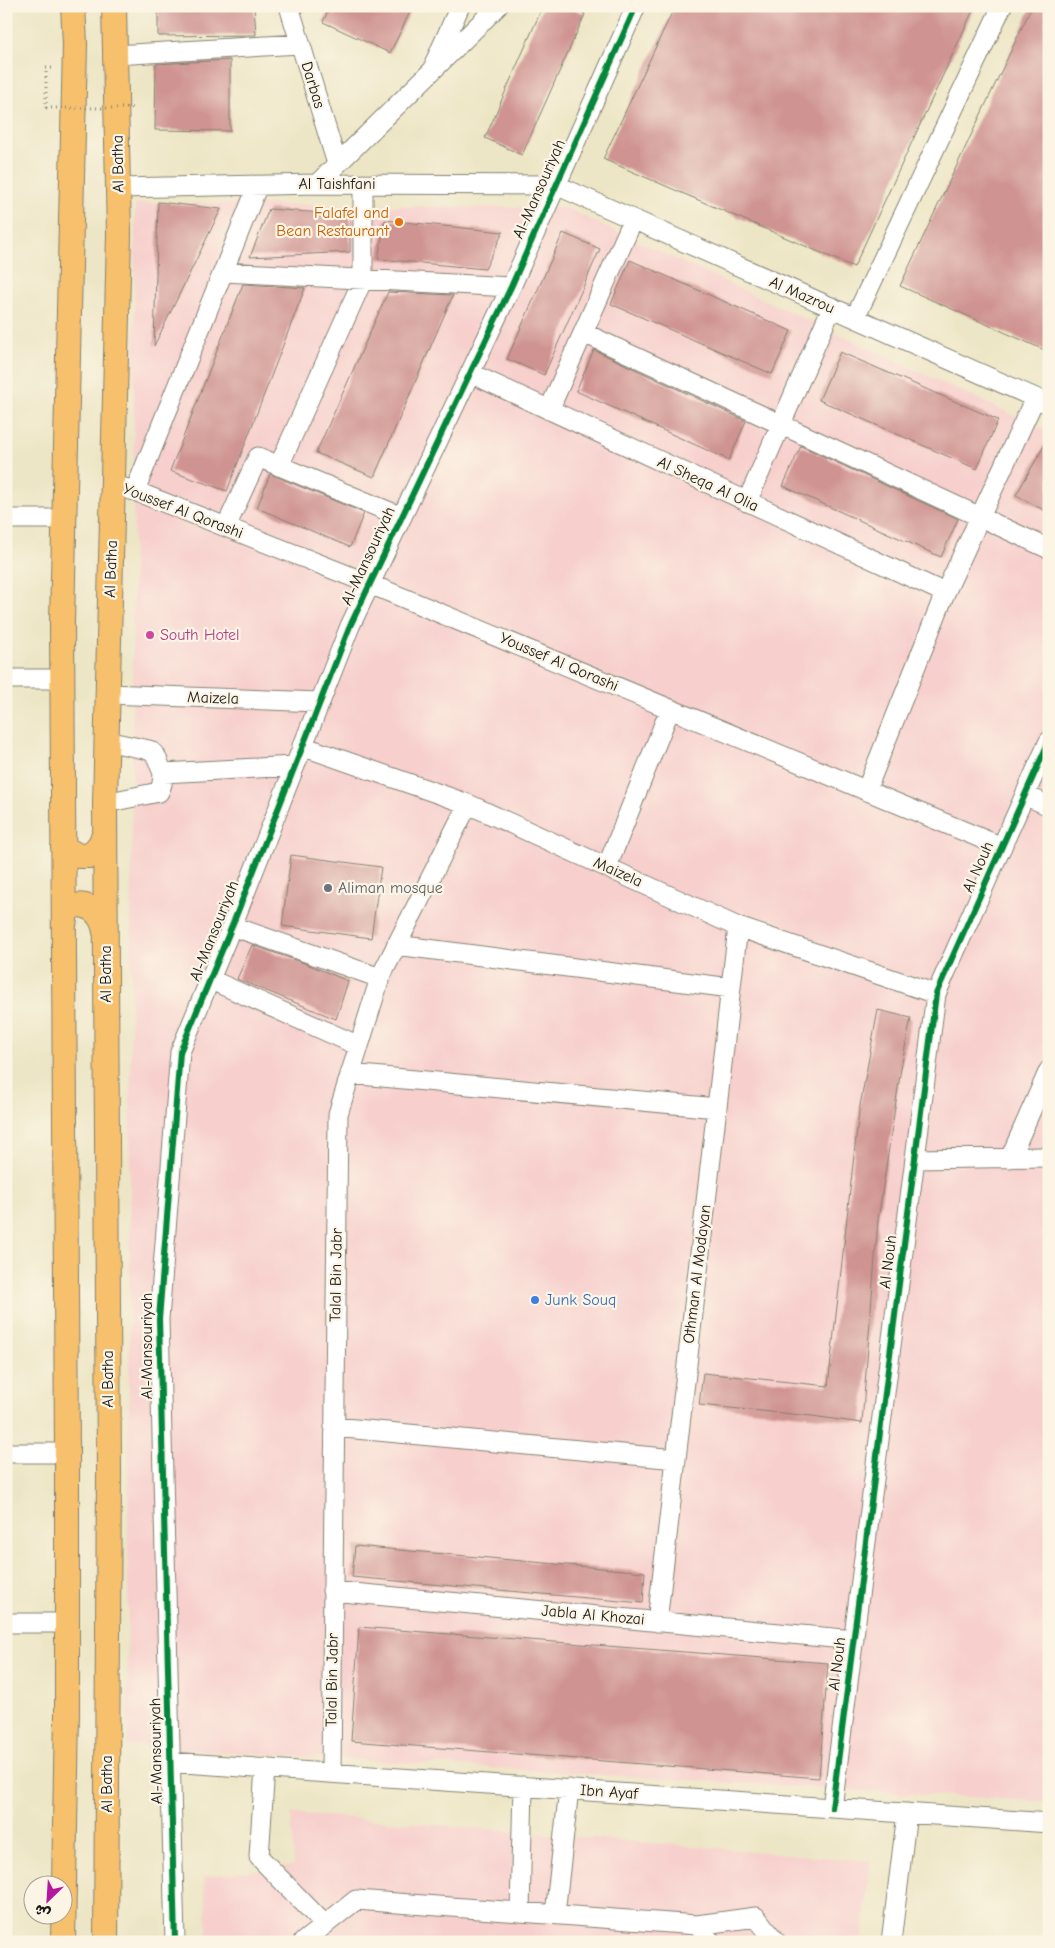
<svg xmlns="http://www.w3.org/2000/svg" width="1055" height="1948" viewBox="0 0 1055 1948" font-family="'Comic Neue','Playpen Sans Arabic',sans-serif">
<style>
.built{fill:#f7d0cd}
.building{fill:#cf9391}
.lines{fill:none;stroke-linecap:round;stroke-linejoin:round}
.minor-casing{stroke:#848171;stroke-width:21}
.major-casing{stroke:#848171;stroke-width:26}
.path{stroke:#848171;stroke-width:3;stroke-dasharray:1 4;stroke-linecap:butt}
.minor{stroke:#fff;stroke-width:19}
.major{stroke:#f7c06c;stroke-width:24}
.path-bridge{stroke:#848171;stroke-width:3;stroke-dasharray:1 4;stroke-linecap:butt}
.cycleway-casing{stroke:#fcf5e5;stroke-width:9}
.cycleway{stroke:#00873e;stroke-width:6}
.food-dot{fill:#e8710a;stroke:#fcf5e5;stroke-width:2}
.hotel-dot{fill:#d1479c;stroke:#fcf5e5;stroke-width:2}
.worship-dot{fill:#6b7280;stroke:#fcf5e5;stroke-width:2}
.shop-dot{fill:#3f7fe0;stroke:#fcf5e5;stroke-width:2}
.labels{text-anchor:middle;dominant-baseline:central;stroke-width:4.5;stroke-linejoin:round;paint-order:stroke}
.street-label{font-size:16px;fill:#1c1c1c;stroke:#fcf5e5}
.food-label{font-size:16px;fill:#c56008;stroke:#fcf5e5;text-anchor:end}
.hotel-label{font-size:16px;fill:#b23c85;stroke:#fcf5e5;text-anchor:start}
.worship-label{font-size:16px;fill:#5b616d;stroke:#fcf5e5;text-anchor:start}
.shop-label{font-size:16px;fill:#366cbe;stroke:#fcf5e5;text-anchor:start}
</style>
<rect width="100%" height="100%" fill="#fcf5e5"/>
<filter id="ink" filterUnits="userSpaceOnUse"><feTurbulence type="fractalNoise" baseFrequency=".02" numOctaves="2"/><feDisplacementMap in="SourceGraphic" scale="10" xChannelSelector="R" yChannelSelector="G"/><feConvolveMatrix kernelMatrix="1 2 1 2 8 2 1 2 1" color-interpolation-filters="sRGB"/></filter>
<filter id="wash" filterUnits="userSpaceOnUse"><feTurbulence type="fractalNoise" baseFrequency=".0096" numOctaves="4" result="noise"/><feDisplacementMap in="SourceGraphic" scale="20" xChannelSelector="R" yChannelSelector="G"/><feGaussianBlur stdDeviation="1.12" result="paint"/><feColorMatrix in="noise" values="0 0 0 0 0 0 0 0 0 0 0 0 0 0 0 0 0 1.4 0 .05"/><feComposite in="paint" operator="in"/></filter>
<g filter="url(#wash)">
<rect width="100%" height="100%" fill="#ede6c6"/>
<path class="built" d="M135 203 566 208 1049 432V1802L127 1746Z
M291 1813 871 1861 862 1942H208L204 1877 294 1865Z"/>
<g id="blocks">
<path class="building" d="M158 6H254L256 35 158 36Z
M330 6H413L390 53 323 22Z
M543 6H567L585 14 522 155 485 138Z
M675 6H975L854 267 603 159Z
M1032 6H1049V352L900 286Z
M230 60V131L155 130 156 64Z
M158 202 221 209 154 346Z
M269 209 350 215V252L250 257Z
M385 220 503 232 485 269 378 259Z
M563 233 600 249 544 375 507 359Z
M630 260 791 331 772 374 611 304Z
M243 284 305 288 227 491 170 471Z
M388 292 453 295 374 477 316 453Z
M594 350 746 421 729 460 576 391Z
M840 352 998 420 977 469 819 400Z
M1049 437V513L1016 495Z
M801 446 958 519 941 557 783 486Z
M270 474 364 513 350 547 257 508Z
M291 855 381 867 371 938 282 926Z
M252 945 304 963 348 981 336 1019 237 979Z
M878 1010 911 1018 901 1068 878 1220 862 1423 812 1416 699 1405 703 1373 828 1386 859 1111Z
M355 1546 645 1572 643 1603 352 1577Z
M359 1627 828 1663 819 1778 351 1741Z"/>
</g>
</g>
<g filter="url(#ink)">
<use href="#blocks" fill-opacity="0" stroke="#848171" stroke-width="1"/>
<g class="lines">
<defs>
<path id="minor" d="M289 6 337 164
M115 55 300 44
M435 62 460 6
M317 184 498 6
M118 188 317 184 556 185 1049 404
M223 272 511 287
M855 318 1002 6
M584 333 1049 549
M470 373 945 593
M549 410 633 220
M279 466 363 279V184
M113 485 135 491 370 584 1002 847
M135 491 258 185
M747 502 832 307
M6 519H64
M226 527 258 457 402 517
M6 679H63
M107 694 319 702
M302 746 468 804 738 927 936 994
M163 773 294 766
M866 791 945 593 1035 398
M1025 795 1049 806
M105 803 159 792 162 784 163 773 155 754 149 750 106 741
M607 867 670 709
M232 926 380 978
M396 945 731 988
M209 979 359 1046
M350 1074 717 1108
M1010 1158 1049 1070
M915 1159 1049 1157
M334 1427 676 1459
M6 1453H67
M332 1591 854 1640
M657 1622 738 927
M6 1623H66
M170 1762 1049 1823
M265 1768 259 1857 325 1925
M331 1773 338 1114 380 978 468 804
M832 1808 936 994 1049 741
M520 1912 523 1786
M555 1914 569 1789
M697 1925 756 1917 776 1942
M175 1942 159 1319 180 1052 232 926 350 626 511 287 636 6
M303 1942 356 1900 697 1925 711 1942
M891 1942 907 1813"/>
<path id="major" d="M63 847 79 856H90L100 844 105 833
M64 925C65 921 65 913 68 910 70 908 73 907 75 906 91 902 103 917 105 932
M63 1942 67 1712V1453L62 623 75 44 73 6
M106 1942 109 1474 105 803 119 234 114 6"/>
</defs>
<use href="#minor" class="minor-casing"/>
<use href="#major" class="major-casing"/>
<path class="path" d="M46 108V68H56"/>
<use href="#minor" class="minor"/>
<use href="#major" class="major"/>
<path class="path-bridge" d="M46 108H134"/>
<defs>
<path id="cycleway" d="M832 1808 936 994 1049 741
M175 1942 159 1319 180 1052 232 926 350 626 511 287 636 6"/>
</defs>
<use href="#cycleway" class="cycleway-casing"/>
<use href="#cycleway" class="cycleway"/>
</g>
</g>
<circle class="food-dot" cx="399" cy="222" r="5"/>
<circle class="hotel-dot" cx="150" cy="635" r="5"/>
<circle class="worship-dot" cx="328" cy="888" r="5"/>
<circle class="shop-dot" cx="535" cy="1300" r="5"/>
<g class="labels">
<g class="street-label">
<text transform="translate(313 85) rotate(73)">Darbas</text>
<text transform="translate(118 164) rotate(-91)">Al Batha</text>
<text x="337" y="184">Al Taishfani</text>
<text transform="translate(539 189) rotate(-66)">Al-Mansouriyah</text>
<text transform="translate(802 295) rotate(24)">Al Mazrou</text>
<text transform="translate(708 484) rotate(25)">Al Sheqa Al Olia</text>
<text transform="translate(183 511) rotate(21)">Youssef Al Qorashi</text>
<text transform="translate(368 556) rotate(-65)">Al-Mansouriyah</text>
<text transform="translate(111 569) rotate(-88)">Al Batha</text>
<text transform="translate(559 662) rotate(23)">Youssef Al Qorashi</text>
<text transform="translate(213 698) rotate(2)">Maizela</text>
<text transform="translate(978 867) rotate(-66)">Al Nouh</text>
<text transform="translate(618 872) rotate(24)">Maizela</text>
<text transform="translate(214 931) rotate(-68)">Al-Mansouriyah</text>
<text transform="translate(106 974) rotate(-90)">Al Batha</text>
<text transform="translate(888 1262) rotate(-83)">Al Nouh</text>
<text transform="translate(697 1274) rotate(-83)">Othman Al Modayan</text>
<text transform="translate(336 1275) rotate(-89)">Talal Bin Jabr</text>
<text transform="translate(147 1346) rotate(-90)">Al-Mansouriyah</text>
<text transform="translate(108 1379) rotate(-90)">Al Batha</text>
<text transform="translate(593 1615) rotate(5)">Jabla Al Khozai</text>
<text transform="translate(837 1664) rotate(-83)">Al Nouh</text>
<text transform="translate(332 1680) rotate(-89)">Talal Bin Jabr</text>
<text transform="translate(156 1751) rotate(-91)">Al-Mansouriyah</text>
<text transform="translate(107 1784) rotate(-90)">Al Batha</text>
<text transform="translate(609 1792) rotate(4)">Ibn Ayaf</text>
</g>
<g class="food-label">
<text x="389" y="213">Falafel and<tspan x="389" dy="18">Bean Restaurant</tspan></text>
</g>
<g class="hotel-label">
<text x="160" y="635">South Hotel</text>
</g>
<g class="worship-label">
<text x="338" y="888">Aliman mosque</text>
</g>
<g class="shop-label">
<text x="545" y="1300">Junk Souq</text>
</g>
</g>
<rect width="1055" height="1948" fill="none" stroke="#fcf5e5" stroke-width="25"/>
<g transform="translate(48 1900) rotate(205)"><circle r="24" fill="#fcf5e5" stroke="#a29e95"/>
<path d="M0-4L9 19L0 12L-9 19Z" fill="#b5179e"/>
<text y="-8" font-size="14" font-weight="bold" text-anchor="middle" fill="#1c1c1c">ش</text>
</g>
</svg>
